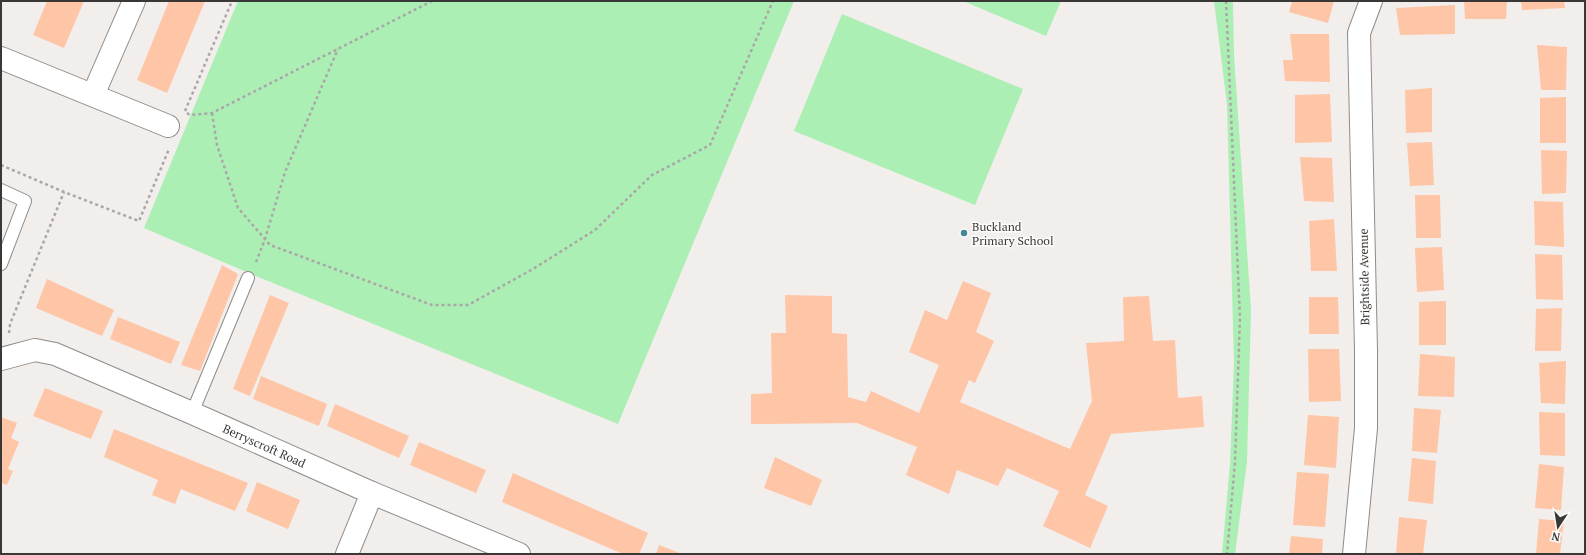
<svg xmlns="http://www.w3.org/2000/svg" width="1586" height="555" viewBox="0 0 1586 555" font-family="'PT Serif',serif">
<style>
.green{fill:#abefb5}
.building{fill:#fec5a7}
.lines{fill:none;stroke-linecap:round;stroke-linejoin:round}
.lane-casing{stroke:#8f8b89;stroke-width:14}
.street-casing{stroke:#8f8b89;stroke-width:24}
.path{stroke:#aba7a6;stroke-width:2.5;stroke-dasharray:3 3;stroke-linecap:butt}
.lane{stroke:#fff;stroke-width:12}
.street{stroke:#fff;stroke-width:22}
.poi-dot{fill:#468699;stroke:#fefcfb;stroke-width:1.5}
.labels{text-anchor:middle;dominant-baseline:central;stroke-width:3;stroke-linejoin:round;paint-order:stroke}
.poi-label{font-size:12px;fill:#3a3837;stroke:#fefcfb;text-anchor:start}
.street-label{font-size:12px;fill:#3a3837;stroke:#fefcfb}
</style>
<rect width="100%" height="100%" fill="#f2eeec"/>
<path class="green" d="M238 1H794L618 424 251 274 144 228Z
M963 1H1061L1046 36Z
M1214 1H1233L1234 55 1251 310 1247 462 1235 554H1222L1230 464 1234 363 1227 104Z
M842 14 1023 89 975 205 794 131Z"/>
<path class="building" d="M47 1H84L64 48 33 35Z
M169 1H205L167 93 137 80Z
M1292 1H1334L1328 23 1289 12Z
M1464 1H1507L1506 19H1465Z
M1521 1H1564L1565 8 1522 10Z
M1455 5V34L1400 35 1396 8Z
M1290 34H1329L1330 82 1285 81 1283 60H1293Z
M1537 45 1567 47 1566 90H1541Z
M1432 88V132L1406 133 1405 90Z
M1330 94 1332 142 1295 143V95Z
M1566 97V143H1540V98Z
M1432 142 1434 185 1410 186 1407 143Z
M1541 150 1567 151 1566 193 1542 194Z
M1300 157 1332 158 1334 202 1304 201Z
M1415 195H1440L1441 238H1416Z
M1534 201 1563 202 1564 247 1535 245Z
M1334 219 1337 271H1311L1309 221Z
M1442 247 1444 290 1417 292 1415 248Z
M1535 254 1562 255 1563 300 1536 299Z
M222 265 238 274 200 371 181 365Z
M47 279 114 310 102 336 36 308Z
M963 281 991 293 976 332 994 341 975 383 969 380 960 402 1070 449 1092 401 1086 343 1124 341 1123 297 1149 296 1153 341 1175 340 1178 398 1202 396 1204 427 1111 434 1085 495 1108 506 1090 548 1043 526 1059 491 1007 468 998 486 957 470 949 494 906 475 917 447 857 423 751 424V394L772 393 771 333H786L785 295 832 296V333L847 334 848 397 866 402 871 391 919 413 939 365 909 352 925 310 947 320Z
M270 295 289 303 250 396 233 389Z
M1309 297H1338L1339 334H1309Z
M1446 301V345H1419V302Z
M1562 308 1561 351H1535L1536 309Z
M118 317 180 342 171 364 110 339Z
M1308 349H1339L1341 401 1309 402Z
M1420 354 1455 357 1454 397 1418 396Z
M1566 361 1565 404 1541 403 1539 363Z
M261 376 327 404 319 426 253 399Z
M45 388 103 411 91 439 33 416Z
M335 404 409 436 399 458 327 426Z
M1414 408 1441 410 1437 453 1412 451Z
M1539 412 1565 413V456L1540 455Z
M1308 415 1339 417 1336 468 1304 465Z
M1 417 17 423 11 438 19 442 8 469 13 471 7 485 1 483Z
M114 429 248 483 235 511 181 489 175 504 152 495 158 480 104 457Z
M419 442 486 470 476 493 410 465Z
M775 457 822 480 811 506 764 488Z
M1412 458 1436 461 1433 504 1408 501Z
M1539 464 1564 467 1561 510 1535 508Z
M1297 472 1329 474 1325 527 1293 525Z
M513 473 648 533 639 554H623L502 502Z
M257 482 300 500 288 529 246 511Z
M1399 517 1427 520 1423 554H1396Z
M1539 519 1564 521 1560 554H1536Z
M1291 536 1323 539 1322 554H1289Z
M659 545 682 554H656Z"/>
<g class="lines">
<defs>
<path id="lane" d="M1 190 25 201 1 264
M192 413 248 278"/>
<g id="street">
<path d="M1 58 168 126"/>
<path d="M93 95 134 1"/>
<path id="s1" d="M1 359 35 350 55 354 192 413 372 493 519 554"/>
<path d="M347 554 372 493"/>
<path d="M1354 554 1366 428V350L1359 33 1371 1"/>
</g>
</defs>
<use href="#lane" class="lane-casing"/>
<use href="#street" class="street-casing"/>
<path class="path" d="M1226 1 1240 318 1235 462 1227 554
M185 111 232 1
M187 113 190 115 212 113 432 1
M212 113 217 145 238 208 270 245 432 305H468L533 269 595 230 652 175 710 145 773 1
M1 165 64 192 139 221 169 149
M256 262 265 239 285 172 338 49
M9 333 10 324 64 192"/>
<use href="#lane" class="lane"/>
<use href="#street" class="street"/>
</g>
<circle class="poi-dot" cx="964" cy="233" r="4"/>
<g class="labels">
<g class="poi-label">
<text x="972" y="226">Buckland<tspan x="972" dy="14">Primary School</tspan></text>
</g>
<g class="street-label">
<text transform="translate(1364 277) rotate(-91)">Brightside Avenue</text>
<text stroke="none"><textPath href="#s1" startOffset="284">Berryscroft Road</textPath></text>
</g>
</g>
<rect width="1586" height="555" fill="none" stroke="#3a3837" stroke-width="4"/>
<g transform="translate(1558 527) rotate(192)" stroke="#fefcfb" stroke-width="3" paint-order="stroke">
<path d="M0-3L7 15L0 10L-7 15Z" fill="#3a3837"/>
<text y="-6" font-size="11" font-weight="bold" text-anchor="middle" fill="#3a3837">N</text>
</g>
</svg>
